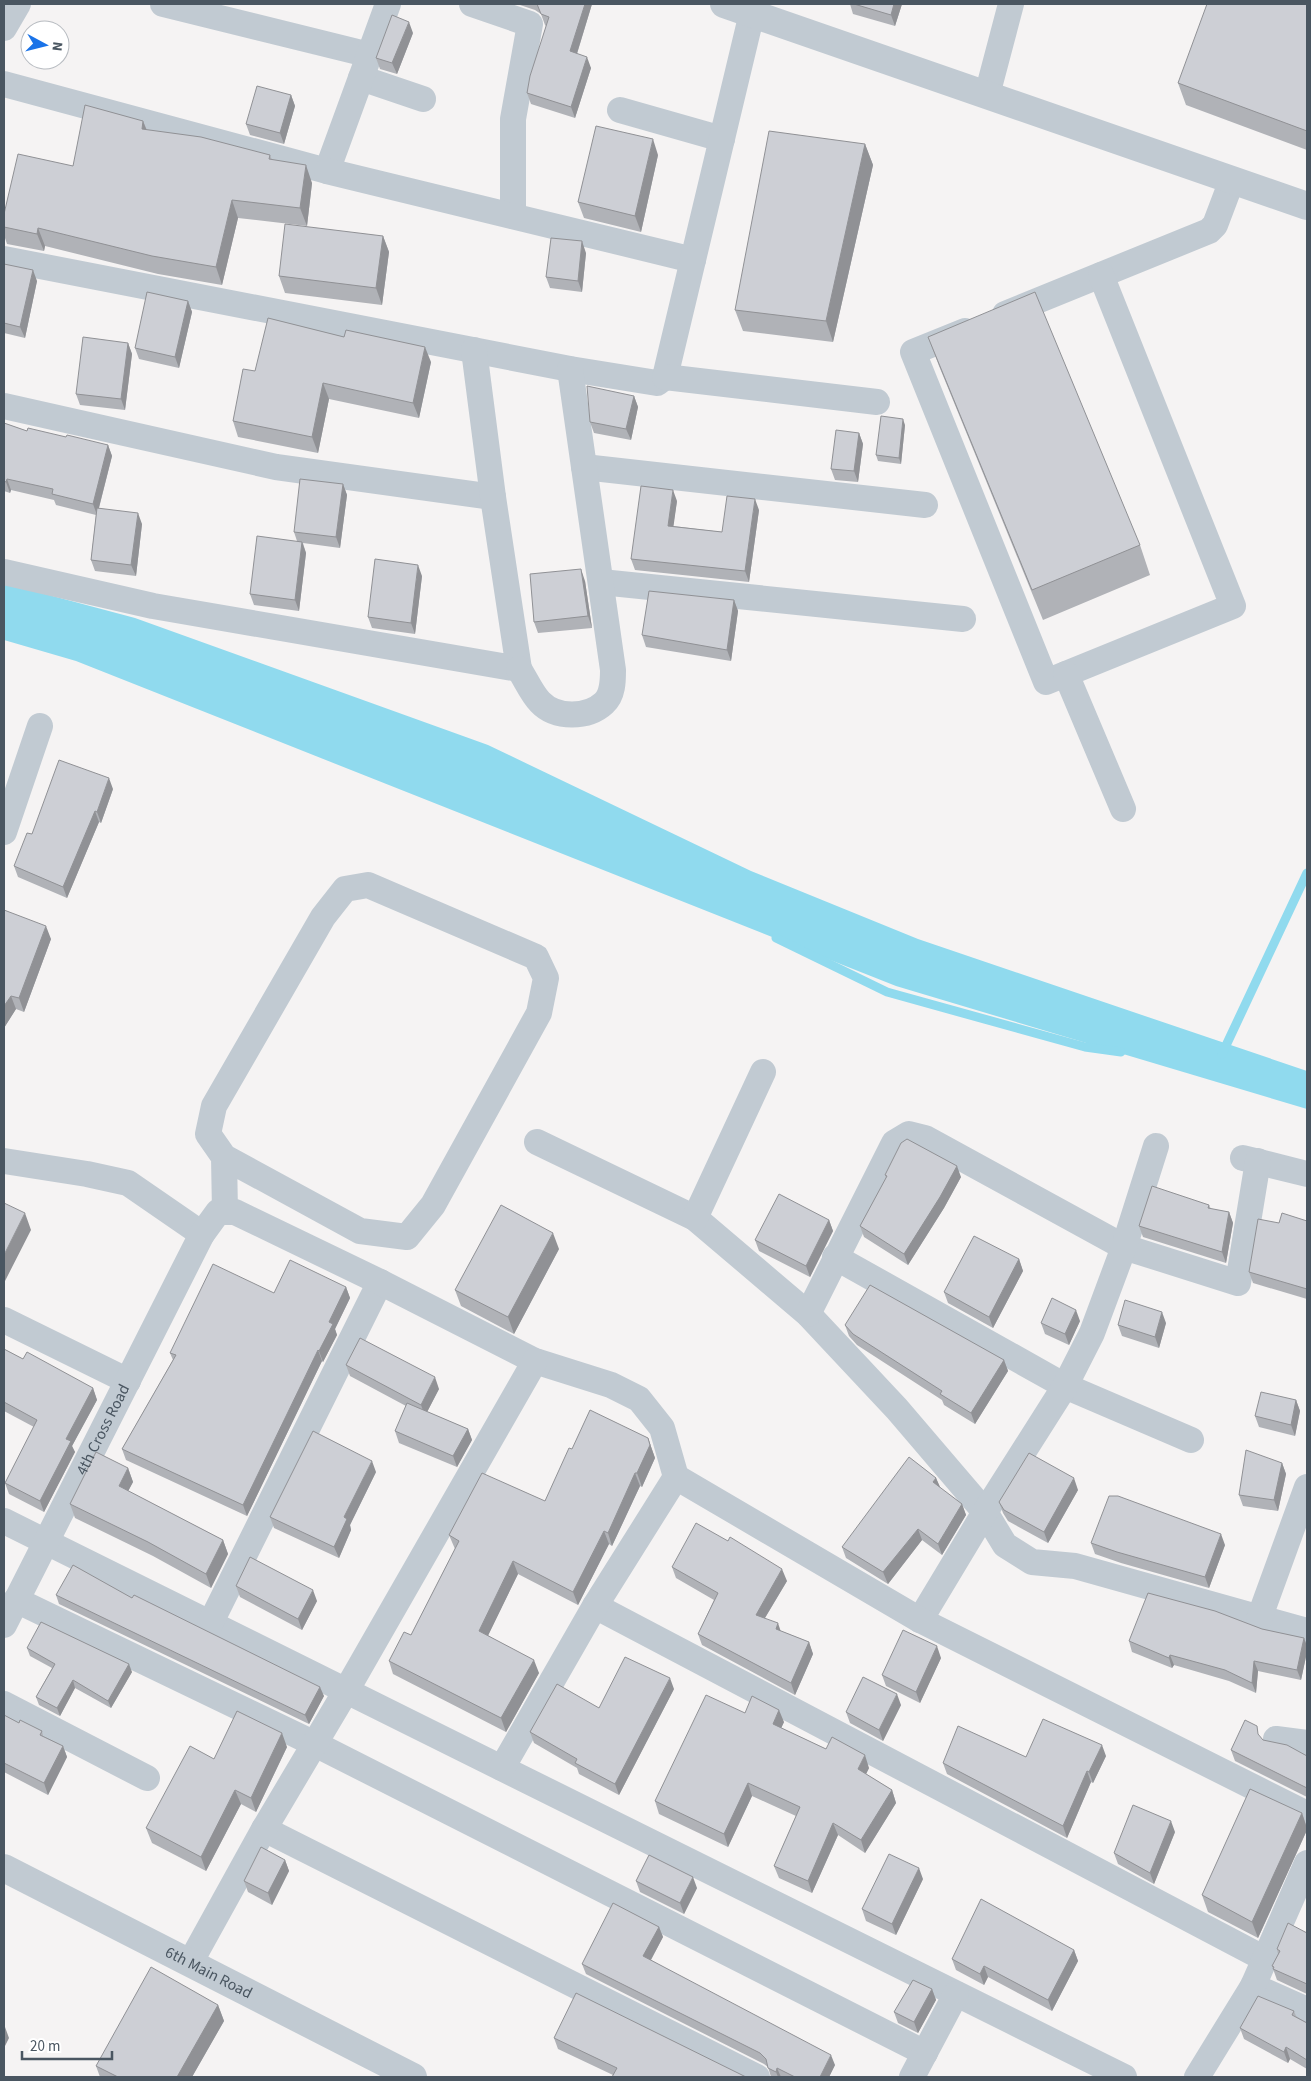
<svg xmlns="http://www.w3.org/2000/svg" width="1311" height="2081" viewBox="0 0 1311 2081" font-family="'Source Sans 3',sans-serif">
<style>
.water{fill:#90daee}
.lines{fill:none;stroke-linecap:round;stroke-linejoin:round}
.stream{stroke:#90daee;stroke-width:9}
.minor{stroke:#c1cad2;stroke-width:26}
.tertiary{stroke:#c1cad2;stroke-width:28}
.wall{fill:#b0b2b7}
.shaded-wall{fill:#909195}
.building{fill:#cdcfd5;stroke:#909195}
.labels{text-anchor:middle;dominant-baseline:central;stroke-width:4;stroke-linejoin:round;paint-order:stroke}
.street-label{font-size:16px;fill:#4a5661;stroke:#fff}
</style>
<rect width="100%" height="100%" fill="#f5f3f3"/>
<path class="water" d="M4 583 135 618 488 745 751 871 918 939 1307 1071V1109L896 986 76 661 4 640Z"/>
<g class="lines">
<path class="stream" d="M776 938 887 992 1085 1047 1121 1052
M1222 1054 1307 873"/>
<g class="minor">
<path d="M163 4 370 55"/>
<path d="M472 4 530 24 513 119V216"/>
<path d="M4 28 18 4"/>
<path d="M361 78 423 99"/>
<path d="M4 84 327 171 388 4"/>
<path d="M987 95 1011 4"/>
<path d="M620 110 722 139"/>
<path d="M327 171 693 260"/>
<path d="M4 259 570 369 657 383 665 377 752 13"/>
<path d="M1005 314 1209 231 1215 225 1232 180"/>
<path d="M965 331 913 352 1046 682 1233 606 1101 275"/>
<path d="M665 377 877 402"/>
<path d="M4 406 276 467 493 497"/>
<path d="M584 467 925 505"/>
<path d="M4 572 153 606 519 669 493 497 474 350"/>
<path d="M601 582 963 619"/>
<path d="M519 669C526 680 532 694 540 702 556 719 588 718 604 703 613 695 613 681 613 670L570 369"/>
<path d="M1066 674 1123 809"/>
<path d="M4 832 40 726"/>
<path d="M537 1142 695 1218 808 1314 897 1409 985 1512 1005 1545 1032 1562 1075 1566 1307 1631"/>
<path d="M224 1157 208 1134 214 1106 323 917 345 889 368 885 536 957 546 978 539 1013 433 1205 407 1237 360 1231 224 1157 225 1212"/>
<path d="M1243 1158 1307 1174"/>
<path d="M4 1161 87 1174 128 1183 202 1234"/>
<path d="M695 1218 763 1072"/>
<path d="M835 1257 1065 1386 1191 1440"/>
<path d="M808 1314 894 1143 909 1134 925 1138 1124 1247 1238 1283 1258 1161"/>
<path d="M4 1320 128 1381"/>
<path d="M4 1521 1124 2077"/>
<path d="M16 1600 315 1744 925 2053"/>
<path d="M595 1606 1265 1959"/>
<path d="M1259 1619 1307 1487"/>
<path d="M920 1620 985 1512 1065 1386 1092 1333 1124 1247 1156 1146"/>
<path d="M210 1624 380 1282"/>
<path id="s1" d="M4 1625 202 1234 218 1212H235L380 1282 535 1361 611 1385 639 1399 662 1428 676 1477"/>
<path d="M4 1704 147 1778"/>
<path d="M1276 1739 1307 1743"/>
<path d="M502 1768 595 1606 676 1477 920 1620 1307 1814"/>
<path d="M264 1829 757 2077"/>
<path d="M190 1963 264 1829 346 1691 535 1361"/>
<path d="M1253 1986 1307 2010"/>
<path d="M912 2077 956 1994"/>
<path d="M1197 2077 1253 1986 1307 1863"/>
</g>
<g class="tertiary">
<path d="M724 4 1307 206"/>
<path id="s2" d="M4 1868 413 2077"/>
</g>
</g>
<path class="wall" d="M517 4H592L577 54 591 68 575 118 531 104 527 93 546 26 545 25 541 14 535 10Z
M850 4H902L895 26 853 14Z
M1307 4V150L1186 105 1178 83Z
M413 33 397 74 380 69 376 58Z
M291 95 295 106 284 144 250 135 246 124Z
M143 121 147 130 270 155 272 160 312 183 307 226 238 218 222 285 158 274 45 246 44 251 7 244 4 235V214L73 166Z
M865 144 873 165 833 342 743 331 735 310Z
M658 155 641 232 584 218 578 202Z
M383 236 389 252 382 305 285 293 279 276Z
M586 253 582 292 550 288 546 277Z
M4 264 37 281 25 338 4 333Z
M188 301 192 312 179 368 139 359 135 348Z
M928 337 1140 545 1150 575 1043 620 939 366Z
M128 343 132 354 125 410 80 405 76 394Z
M431 362 419 418 329 399 318 453 238 437 233 421 255 371Z
M634 396 638 407 631 440 594 433 590 422Z
M4 423 27 431 66 437 108 445 112 456 99 508 142 524 136 576 95 571 91 560 96 515 56 505 54 500 11 490 10 493 4 491Z
M905 425 901 464 878 461 876 455Z
M859 433 863 444 858 482 835 480 831 469Z
M343 484 347 495 340 548 303 543 306 553 299 611 254 605 250 594 297 541 294 532Z
M677 501 673 526 722 532 759 510 749 582 635 570 631 559Z
M422 576 415 634 372 628 368 617Z
M585 581 592 628 538 633 534 622Z
M734 600 738 611 731 661 646 647 642 635Z
M113 789 101 823 99 822 67 898 18 877 14 866 32 834Z
M4 910 51 939 24 1012 16 1009 4 1028Z
M885 1175 961 1177 944 1208 908 1265 864 1237 860 1226 886 1178Z
M1209 1205 1211 1209 1229 1212 1233 1223 1226 1263 1143 1237 1139 1226Z
M829 1220 833 1231 810 1277 759 1251 755 1240Z
M1307 1221V1299L1253 1283 1249 1272 1279 1223Z
M559 1249 514 1334 461 1306 455 1290Z
M1019 1259 1023 1271 993 1328 948 1303 944 1292Z
M346 1287 350 1298 335 1329 337 1335 323 1362 322 1361 247 1516 126 1460 122 1449 173 1360 170 1353 274 1293Z
M1080 1321 1069 1345 1045 1334 1041 1323Z
M1166 1323 1159 1348 1122 1336 1118 1325Z
M845 1325 1004 1360 1008 1371 975 1424 944 1405 942 1400 857 1345 849 1336Z
M4 1349 23 1359 93 1388 97 1400 72 1446 75 1452 44 1512 9 1494 5 1483 34 1427 4 1411Z
M346 1365 439 1389 427 1412 468 1429 472 1440 457 1467 399 1443 395 1431 406 1406 350 1376Z
M1296 1400 1300 1411 1295 1436 1259 1427 1255 1416Z
M648 1438 655 1458 642 1487 640 1486 612 1546 609 1544 578 1605 518 1574 488 1635 539 1673 506 1732 393 1674 389 1661 411 1635 455 1549 449 1535 545 1501 572 1449Z
M1282 1463 1286 1474 1278 1511 1243 1506 1239 1495Z
M128 1468 133 1482 128 1491 223 1540 228 1554 211 1588 153 1556 75 1518 70 1504Z
M376 1472 350 1525 351 1530 339 1558 274 1528 270 1517Z
M936 1478 940 1488 962 1504 966 1515 942 1555 922 1540 888 1584 846 1558 842 1547Z
M1078 1490 1048 1543 1008 1521 1003 1513 999 1502Z
M1091 1543 1225 1545 1209 1588 1121 1563 1095 1554Z
M672 1567 787 1581 765 1618 781 1631 809 1642 813 1654 795 1695 702 1645 698 1634 714 1600 676 1578Z
M236 1586 317 1601 302 1630 240 1597Z
M56 1595 132 1598 324 1696 309 1724 59 1604Z
M1262 1629 1304 1638 1307 1646V1652L1301 1680 1258 1671 1256 1693 1229 1681 1174 1665 1172 1668 1132 1652 1129 1641Z
M27 1648 132 1672 111 1708 75 1688 60 1716 39 1705 36 1697 52 1668 30 1656Z
M941 1658 920 1703 886 1686 882 1675Z
M674 1689 619 1795 579 1774 577 1768 534 1743 530 1732 599 1708Z
M901 1705 883 1741 850 1723 846 1712Z
M745 1713 784 1722 781 1728 826 1749 869 1768 866 1774 892 1790 896 1803 865 1853 838 1835 812 1893 779 1878 774 1866 796 1816 752 1796 728 1847 659 1814 655 1801Z
M4 1715 19 1723 42 1731 43 1736 63 1746 67 1757 48 1795 4 1772Z
M1261 1738 1263 1740 1307 1756V1797L1235 1761 1231 1750Z
M287 1747 256 1812 241 1804 206 1871 152 1843 146 1828 214 1759Z
M1106 1756 1093 1783 1091 1782 1067 1838 947 1774 943 1763 1026 1757Z
M1302 1813 1307 1828V1830L1258 1938 1208 1912 1202 1895Z
M1175 1832 1154 1884 1118 1864 1114 1853Z
M285 1860 289 1871 272 1905 248 1892 244 1881Z
M923 1879 896 1935 866 1921 862 1909Z
M636 1881 697 1888 684 1914 640 1892Z
M659 1927 663 1937 651 1960 835 2065 829 2077H771L768 2067 764 2064 586 1974 582 1964Z
M1307 1933V1994L1277 1980 1272 1966 1278 1954 1277 1949Z
M1074 1950 1078 1961 1052 2011 988 1977 984 1985 956 1970 952 1959Z
M932 1989 936 2000 918 2033 898 2023 894 2012Z
M218 2005 224 2021 192 2077H100L96 2066Z
M1294 2011 1296 2016 1307 2023V2069L1290 2059 1288 2063 1244 2039 1240 2028Z
M554 2038 746 2077 613 2075 558 2049Z"/>
<path class="shaded-wall" d="M585 4H592L574 63 570 51Z
M894 4H902L895 26 891 15Z
M409 22 413 33 397 74 392 63Z
M587 57 591 68 575 118 571 107Z
M291 95 295 106 284 144 280 133Z
M143 121 150 139 142 129Z
M653 139 658 155 641 232 635 216Z
M865 144 873 165 833 342 826 321Z
M306 165 312 183 307 226 300 208Z
M232 200 238 218 222 285 216 267Z
M38 228 45 246 44 251 37 234Z
M383 236 389 252 382 305 376 288Z
M582 241 586 253 582 292 578 281Z
M33 270 37 281 25 338 20 327Z
M188 301 192 312 179 368 175 357Z
M128 343 132 354 125 410 121 399Z
M425 347 431 362 419 418 413 403Z
M323 383 329 399 318 453 312 437Z
M634 396 638 407 631 440 626 429Z
M903 419 905 425 901 464 899 458Z
M859 433 863 444 858 482 854 471Z
M108 445 112 456 97 515 93 504Z
M7 479 11 490 10 493 6 482Z
M343 484 347 495 340 548 336 537Z
M673 490 677 501 672 537 668 526Z
M755 499 759 510 749 582 745 571Z
M138 513 142 524 136 576 131 565Z
M302 542 306 553 299 611 295 600Z
M418 565 422 576 415 634 411 623Z
M581 569 585 581 592 628 588 616Z
M734 600 738 611 731 661 727 650Z
M109 778 113 789 101 823 97 812Z
M95 811 99 822 67 898 63 887Z
M46 926 51 939 24 1012 19 998Z
M11 996 16 1009 4 1028V1006Z
M957 1166 961 1177 944 1208 908 1265 904 1254Z
M1229 1212 1233 1223 1226 1263 1222 1252Z
M25 1213 31 1230 4 1283V1255Z
M829 1220 833 1231 810 1277 806 1266Z
M553 1233 559 1249 514 1334 508 1317Z
M1019 1259 1023 1271 993 1328 989 1317Z
M346 1287 350 1298 335 1329 337 1335 323 1362 319 1351 329 1322Z
M1076 1310 1080 1321 1069 1345 1065 1334Z
M1162 1312 1166 1323 1159 1348 1155 1337Z
M318 1350 322 1361 247 1516 243 1505Z
M1004 1360 1008 1371 975 1424 971 1413Z
M435 1377 439 1389 425 1416 421 1405Z
M93 1388 97 1400 72 1446 75 1452 44 1512 40 1501 66 1439Z
M1296 1400 1300 1411 1295 1436 1291 1425Z
M468 1429 472 1440 457 1467 453 1456Z
M648 1438 655 1458 642 1487 637 1473Z
M372 1461 376 1472 350 1525 351 1530 339 1558 334 1547 344 1517Z
M1282 1463 1286 1474 1278 1511 1274 1500Z
M128 1468 133 1482 124 1499 119 1486Z
M635 1473 640 1486 612 1546 608 1533Z
M936 1478 941 1489 933 1482Z
M1074 1478 1078 1490 1048 1543 1044 1532Z
M962 1504 966 1515 942 1555 938 1544Z
M918 1529 922 1540 888 1584 883 1572Z
M604 1531 609 1544 578 1605 573 1592Z
M1221 1534 1225 1545 1209 1588 1205 1577Z
M223 1540 228 1554 211 1588 206 1574Z
M513 1561 518 1574 484 1644 479 1631Z
M782 1569 787 1581 760 1626 756 1615Z
M313 1590 317 1601 302 1630 298 1619Z
M778 1623 782 1635 776 1629Z
M1304 1638 1307 1646V1652L1301 1680 1297 1670Z
M809 1642 813 1654 795 1695 791 1683Z
M937 1646 941 1658 920 1703 916 1692Z
M1170 1655 1174 1665 1172 1668 1169 1658Z
M534 1660 539 1673 506 1732 501 1718Z
M1254 1661 1258 1671 1256 1693 1252 1683Z
M129 1664 132 1672 111 1708 108 1701Z
M670 1678 674 1689 619 1795 615 1784Z
M73 1680 75 1688 60 1716 57 1708Z
M320 1687 324 1696 309 1724 305 1715Z
M897 1694 901 1705 883 1741 879 1730Z
M779 1710 784 1722 777 1737 773 1724Z
M282 1733 287 1747 256 1812 251 1798Z
M1102 1745 1106 1756 1093 1783 1089 1772Z
M63 1746 67 1757 48 1795 44 1783Z
M865 1755 869 1768 862 1782 858 1769Z
M1087 1771 1091 1782 1067 1838 1063 1826Z
M748 1783 752 1796 728 1847 724 1834Z
M235 1790 241 1804 206 1871 201 1857Z
M892 1790 896 1803 865 1853 861 1840Z
M1302 1813 1307 1828V1830L1258 1938 1252 1922Z
M1171 1821 1175 1832 1154 1884 1150 1873Z
M833 1823 838 1835 812 1893 808 1881Z
M285 1860 289 1871 272 1905 268 1893Z
M919 1868 923 1879 896 1935 892 1924Z
M693 1877 697 1888 684 1914 680 1903Z
M659 1927 663 1937 647 1967 643 1956Z
M1074 1950 1078 1961 1052 2011 1048 2000Z
M984 1966 988 1977 984 1985 980 1974Z
M932 1989 936 2000 918 2033 914 2022Z
M218 2005 224 2021 192 2077H177Z
M5 2027 9 2038 4 2048V2029Z
M1286 2047 1290 2059 1288 2063 1284 2052Z
M831 2055 835 2065 829 2077H820Z
M777 2068 781 2077H778L776 2072Z"/>
<path class="building" d="M537 4H585L570 51 587 57 571 107 527 93 530 76 549 17 541 14Z
M854 4H894L891 15Z
M1207 4H1307V131L1178 83Z
M392 15 409 22 392 63 376 58Z
M257 86 291 95 280 133 246 124Z
M85 105 143 121 142 129 201 137 270 155 269 159 306 165 300 208 232 200 216 267 152 256 38 228 37 234 4 227V214L18 154 73 166Z
M596 126 653 139 635 216 578 202Z
M769 131 865 144 826 321 735 310Z
M285 224 383 236 376 288 279 276Z
M551 238 582 241 578 281 546 277Z
M4 264 33 270 20 327 4 323Z
M147 292 188 301 175 357 135 348Z
M1035 292 1140 545 1032 590 928 337Z
M268 318 344 337 346 330 425 347 413 403 323 383 312 437 233 421 243 369 255 371Z
M83 337 128 343 121 399 76 394Z
M587 386 634 396 626 429 590 422Z
M881 416 903 419 899 458 876 455Z
M4 423 27 431 28 428 66 437 67 435 108 445 93 504 52 494 53 489 7 479 6 482 4 481Z
M836 430 859 433 854 471 831 469Z
M300 479 343 484 336 537 294 532Z
M641 486 673 490 668 526 722 532 727 496 755 499 745 571 631 559Z
M97 508 138 513 131 565 91 560Z
M257 536 302 542 295 600 250 594Z
M375 559 418 565 411 623 368 617Z
M581 569 588 616 534 622 530 574Z
M649 591 734 600 727 650 642 635Z
M59 760 109 778 97 812 95 811 63 887 14 866 27 833 32 834Z
M4 910 46 926 19 998 11 996 4 1006Z
M907 1139 957 1166 940 1197 904 1254 860 1226 887 1176 885 1175 901 1143Z
M1152 1186 1209 1205 1208 1208 1229 1212 1222 1252 1139 1226Z
M779 1194 829 1220 806 1266 755 1240Z
M4 1203 25 1213 4 1255Z
M501 1205 553 1233 508 1317 455 1290Z
M1282 1213 1307 1221V1289L1249 1272 1258 1219 1279 1223Z
M974 1236 1019 1259 989 1317 944 1292Z
M290 1260 346 1287 329 1322 333 1324 319 1351 318 1350 243 1505 122 1449 176 1355 170 1353 213 1264 274 1293Z
M870 1285 1004 1360 971 1413 940 1394 942 1391 853 1334 845 1325Z
M1052 1298 1076 1310 1065 1334 1041 1323Z
M1125 1300 1162 1312 1155 1337 1118 1325Z
M360 1338 435 1377 421 1405 346 1365Z
M4 1349 23 1359 27 1352 93 1388 66 1439 71 1441 40 1501 5 1483 37 1420 4 1402Z
M1261 1392 1296 1400 1291 1425 1255 1416Z
M407 1403 468 1429 453 1456 395 1431Z
M590 1410 648 1438 650 1445 637 1473H635L608 1533 604 1531 573 1592 513 1561 479 1631 534 1660 501 1718 389 1661 404 1632 411 1635 459 1541 449 1535 482 1473 545 1501 569 1448 572 1449Z
M313 1431 372 1461 344 1517 347 1519 334 1547 270 1517Z
M1246 1450 1282 1463 1274 1500 1239 1495Z
M96 1452 128 1468 119 1486 223 1540 206 1574 148 1542 70 1504Z
M1029 1453 1074 1478 1044 1532 1004 1510 999 1502Z
M909 1457 936 1478 933 1482 962 1504 938 1544 918 1529 883 1572 842 1547Z
M1109 1496H1118L1221 1534 1205 1577 1117 1552 1091 1543Z
M696 1523 728 1541 730 1537 782 1569 756 1615 778 1623 776 1629 809 1642 791 1683 698 1634 718 1593 672 1567Z
M250 1557 313 1590 298 1619 236 1586Z
M73 1565 132 1598 134 1595 320 1687 305 1715 56 1595Z
M1148 1593 1215 1611 1262 1629 1304 1638 1297 1670 1254 1661 1252 1683 1225 1670 1170 1655 1169 1658 1129 1641Z
M41 1622 129 1664 108 1701 73 1680 57 1708 36 1697 55 1664 27 1648Z
M903 1630 937 1646 916 1692 882 1675Z
M625 1657 670 1678 615 1784 575 1763 577 1759 530 1732 557 1684 599 1708Z
M863 1677 897 1694 879 1730 846 1712Z
M706 1695 745 1713 752 1696 779 1710 773 1724 826 1749 832 1737 865 1755 858 1769 892 1790 861 1840 833 1823 808 1881 774 1866 800 1807 748 1783 724 1834 655 1801Z
M237 1711 282 1733 251 1798 235 1790 201 1857 146 1828 190 1746 214 1759Z
M4 1715 19 1723 20 1720 42 1731 40 1735 63 1746 44 1783 4 1763Z
M1043 1719 1102 1745 1089 1772 1087 1771 1063 1826 943 1763 958 1726 1026 1757Z
M1245 1720 1257 1726 1258 1734 1263 1740 1287 1745 1307 1756V1788L1231 1750Z
M1250 1789 1302 1813 1252 1922 1202 1895Z
M1133 1805 1171 1821 1150 1873 1114 1853Z
M261 1847 285 1860 268 1893 244 1881Z
M889 1854 919 1868 892 1924 862 1909Z
M649 1855 693 1877 680 1903 636 1881Z
M981 1899 1074 1950 1048 2000 984 1966 980 1974 952 1959Z
M613 1903 659 1927 643 1956 831 2055 820 2077H795L777 2068 776 2072 768 2068 766 2059 760 2053 582 1964Z
M1288 1923 1307 1933V1984L1273 1969 1274 1967 1272 1966 1280 1951 1277 1949Z
M151 1967 218 2005 177 2077H118L96 2066Z
M913 1980 932 1989 914 2022 894 2012Z
M576 1993 746 2077H612L617 2068 554 2038Z
M1258 1996 1294 2011 1292 2015 1307 2023V2060L1286 2047 1284 2052 1240 2028Z"/>
<g class="labels">
<g class="street-label">
<text stroke="none"><textPath href="#s1" startOffset="219">4th Cross Road</textPath></text>
<text stroke="none"><textPath href="#s2" startOffset="230">6th Main Road</textPath></text>
</g>
</g>
<rect width="1311" height="2081" fill="none" stroke="#4a5661" stroke-width="10"/>
<g transform="translate(45 45) rotate(97)"><circle r="24" fill="#ffffff" stroke="#b7bbc0"/>
<path d="M0-4L9 19L0 12L-9 19Z" fill="#1a73e8"/>
<text y="-8" font-size="14" font-weight="bold" text-anchor="middle" fill="#4a5661">N</text>
</g>
<path d="M22 2051v8h90v-8" fill="none" stroke="#4a5661" stroke-width="2.5"/>
<text x="30" y="2051" font-size="15" fill="#4a5661" stroke="#ffffff" stroke-width="4" paint-order="stroke">20 m</text>
</svg>
